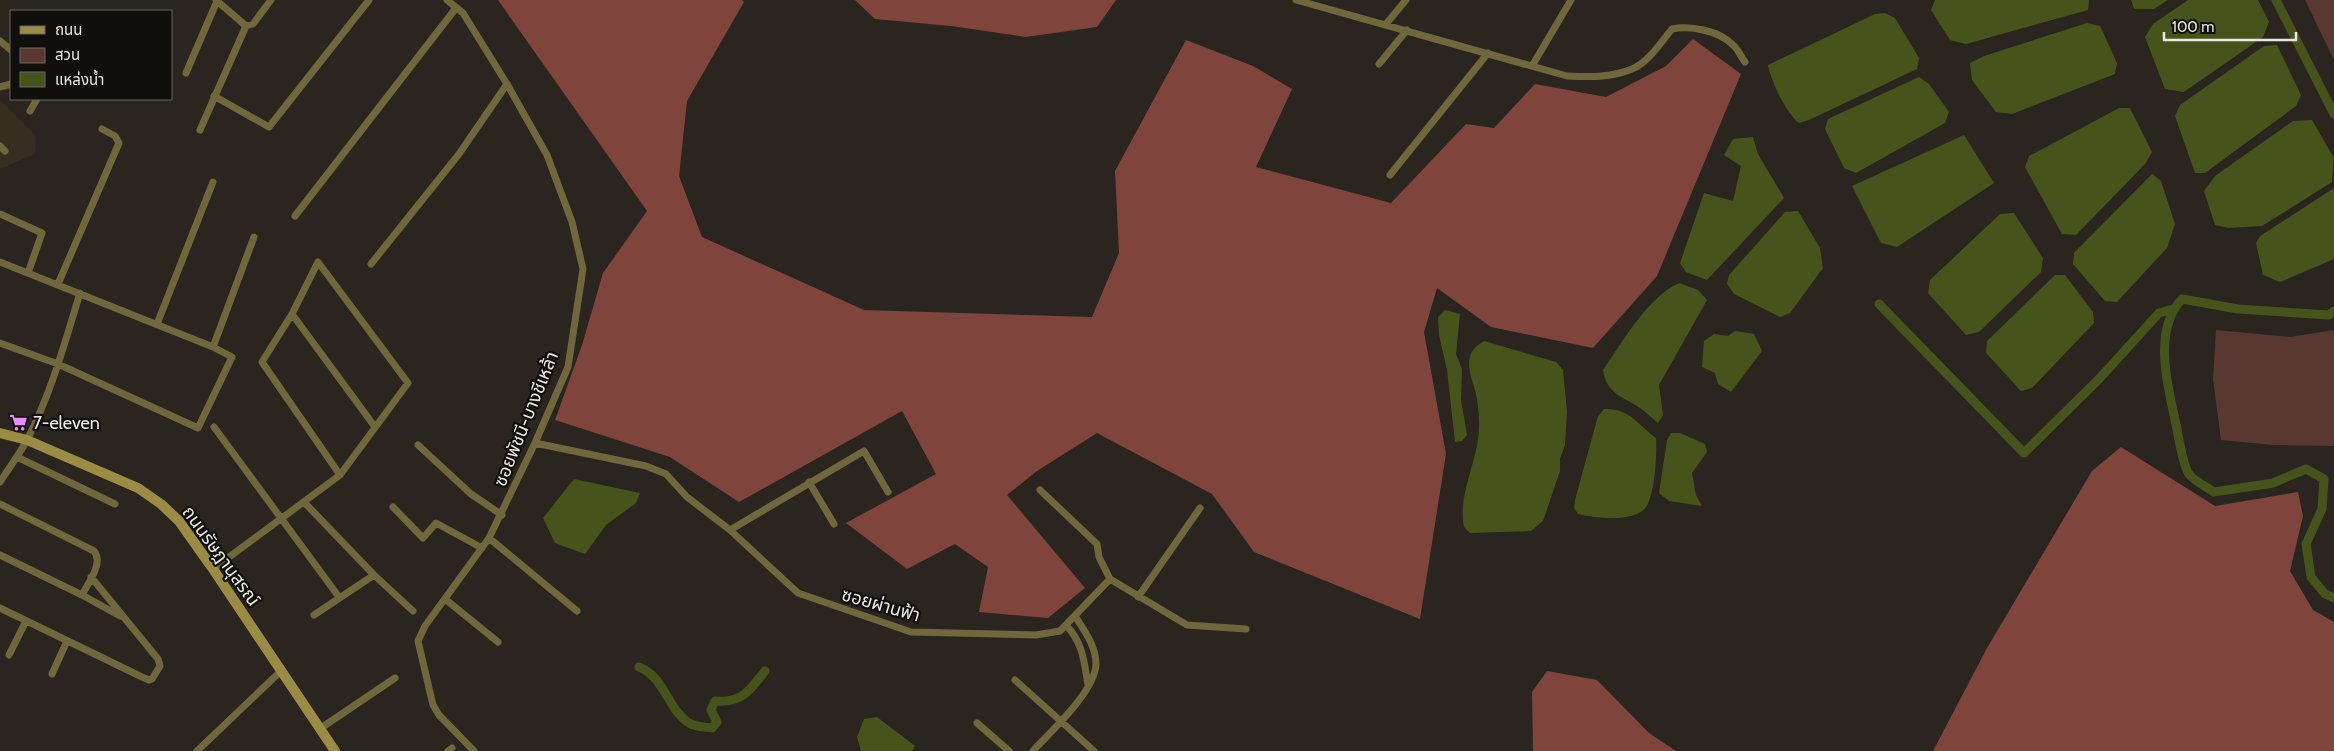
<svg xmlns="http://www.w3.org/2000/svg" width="2334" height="751" viewBox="0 0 2334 751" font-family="Cabin,'Noto Sans Thai',sans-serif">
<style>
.built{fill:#372e22}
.green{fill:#5a3832}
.forest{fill:#7f453c}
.water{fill:#46541b}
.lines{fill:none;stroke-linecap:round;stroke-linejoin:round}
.canal{stroke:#46541b;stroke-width:9}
.street{stroke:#70683c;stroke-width:7}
.secondary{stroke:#9b8c43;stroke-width:10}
.labels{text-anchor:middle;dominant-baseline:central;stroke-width:4.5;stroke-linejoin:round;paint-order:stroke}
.street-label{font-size:18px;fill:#ece9e5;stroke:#110f0c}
.poi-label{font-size:18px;fill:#ece9e5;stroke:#110f0c;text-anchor:start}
</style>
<rect width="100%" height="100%" fill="#2a251f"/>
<path class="built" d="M0 100 36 136 35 154 0 169Z"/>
<path class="green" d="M2305 0H2334V60Z
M2216 330 2290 337 2334 330V446L2273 445 2221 440 2213 379Z"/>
<path class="forest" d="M498 0H742L744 2 687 101 679 176 702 237 864 310 1092 317 1119 253 1115 171 1186 40 1253 66 1292 89 1256 167 1391 203 1466 124 1494 128 1535 84 1606 97 1666 66 1693 39 1741 74 1657 276 1593 348 1491 327 1437 288 1424 332 1446 454 1420 619 1254 552 1212 494 1097 433 1037 471 1007 495 1085 588 1048 618 979 612 988 567 955 544 907 569 846 523 936 474 902 411 739 502 670 457 555 420 582 345 603 273 647 211Z
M855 0H1116L1097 27 1026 37 951 26 875 19Z
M2121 447 2215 506 2298 492 2303 516 2290 571 2313 610 2334 622V751H1933L1987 648 2092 471Z
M1547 671 1597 680 1649 733 1676 751H1533L1532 692Z"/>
<path class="water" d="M1935 0H2089L2088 10 1966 44 1950 40 1931 10Z
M2131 0H2168L2154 9H2134Z
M2188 0H2258L2269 22 2263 37 2184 92 2165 89 2145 37 2153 24Z
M1885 13 1895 18 1919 58 1917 69 1809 120 1799 123C1786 113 1771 81 1768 65L1875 14Z
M2087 23 2100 26 2117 63 2115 74 2012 114 1996 112 1972 80 1970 63 1984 56Z
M2277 45 2301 95 2296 106 2205 173H2195L2175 116 2180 105 2264 46Z
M1919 77 1929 84 1949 112 1945 123 1856 173 1844 168 1825 129 1828 119Z
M2119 108H2130L2152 152 2145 164 2076 235 2062 234 2025 167 2029 156Z
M2312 120 2334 158 2332 182 2262 226 2228 228 2215 225 2204 191 2215 176 2293 121Z
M1964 135 1994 183 1897 247 1881 243 1852 186Z
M1753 137 1758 154 1784 198 1707 280 1686 272 1680 263 1704 193 1733 201 1741 166 1724 155 1733 139Z
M2152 174 2161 181 2175 224 2167 248 2117 302 2105 301 2073 264 2074 253Z
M2334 188V259L2280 282 2263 275 2256 243 2260 236Z
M1798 211 1820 248 1823 268 1790 313 1780 317 1734 294 1727 284 1729 275 1785 212Z
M2014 213 2043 258 2041 272 1979 332 1966 335 1928 293 1930 280 2000 214Z
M2055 275H2065L2093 312 2094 323 2032 388 2021 391 1986 353 1987 341Z
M1679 283 1698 290 1707 300 1659 385 1663 415 1658 423C1652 418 1646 412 1640 408 1623 396 1607 395 1603 370 1623 341 1648 297 1679 283Z
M1445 310 1460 314 1456 354 1462 369 1461 400 1467 435 1462 441 1455 442 1447 370 1439 335 1438 317Z
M1735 331 1754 334 1762 351 1731 392 1718 384 1715 373 1702 367 1704 341 1714 334 1728 336Z
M1484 341 1556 362 1563 370 1567 411 1565 445 1560 459V471L1543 521 1531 531 1470 533 1464 527C1457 492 1481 457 1479 421 1479 414 1478 406 1477 399 1473 377 1458 355 1484 341Z
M1604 409C1630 408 1637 424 1656 438 1657 453 1655 494 1646 507 1635 523 1594 518 1578 514L1574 508 1575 500 1598 416Z
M1671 433H1680L1705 444 1707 452 1692 473 1696 495 1702 506 1669 501 1659 493 1667 440Z
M574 479 640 493 636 503 606 525 585 554 555 543 543 518Z
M877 717 915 746 912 751H861L857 737 864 719Z"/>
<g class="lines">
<path class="canal" d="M2276 0 2334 114
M1879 304 2024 453 2099 379 2159 313 2173 309
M2334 311 2329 315 2238 309 2182 299C2151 332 2169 390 2177 429 2179 439 2183 466 2189 474 2194 481 2207 487 2214 492L2273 483 2306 469 2324 479 2322 509 2306 544 2311 577 2325 594 2334 598
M639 667C664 676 668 710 689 723 695 727 706 727 712 728L717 722 711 710 715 701C743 703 749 691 765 671"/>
<path class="street" d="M216 0 246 26
M447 0 463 13 507 84 547 155 572 222 583 269 568 367 535 443 489 538 425 626 418 641 433 705 439 715 474 751
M1296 0 1567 76C1588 77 1611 78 1632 69 1648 63 1661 42 1672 29 1690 25 1720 31 1733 45 1738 49 1741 57 1745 62
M1386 24 1406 0
M0 41 11 50
M1379 64 1407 30
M1532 66 1571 0
M186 73 217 1
M0 87 11 84
M214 96 269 127 369 0
M30 111 37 99
M200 130 246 26 253 24 271 0
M0 146 5 151
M1390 175 1488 53
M0 214 42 233 28 273
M295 216 456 8
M0 262 213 347 232 357 198 428 58 364 0 343
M371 264 459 154 507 84
M58 284 119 143 115 136 102 129
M292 314 375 427
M157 324 213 182
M213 347 254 237
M214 427 339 597
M535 443 646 466 666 474 687 497 730 530 798 593 911 632 1036 635 1060 631 1110 579
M418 445 471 494 502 515
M17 457 115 504
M0 482C9 468 19 455 27 440 51 394 65 342 80 293
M809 482 834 524
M1040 490 1097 544 1099 557 1110 579
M304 502 374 575 413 611
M0 504 94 551C104 563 88 583 82 595
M393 507 423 538 436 523 482 548
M730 530 864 451 888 492
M489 538 577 611
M0 555 82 595 120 616
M213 569 340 475 408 383 318 262 292 314 262 362 340 475
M1110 579 1187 625 1246 629
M1138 597 1200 508
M445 599 498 642
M0 608 142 677 149 680 152 679 160 666 158 659 91 577
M314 615 374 575
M1066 625C1083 643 1084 661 1088 685
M9 655 26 621
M52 674 67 641
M1015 680 1094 751
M977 723 1009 751
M321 728 395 678
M197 751 282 670
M448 751 452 748
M1033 751C1051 731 1095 692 1096 664 1096 646 1084 630 1075 616"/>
<path class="secondary" d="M0 433 27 440 138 488 161 504 179 521 213 569 335 751"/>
</g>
<defs>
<symbol id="supermarket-bare" viewBox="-9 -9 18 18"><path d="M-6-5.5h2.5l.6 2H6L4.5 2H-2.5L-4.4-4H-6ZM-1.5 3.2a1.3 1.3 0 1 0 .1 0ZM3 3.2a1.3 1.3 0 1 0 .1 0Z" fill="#ec8cfb" stroke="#110f0c" stroke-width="2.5" paint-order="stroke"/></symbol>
</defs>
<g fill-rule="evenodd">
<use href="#supermarket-bare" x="6" y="410" width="25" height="25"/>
</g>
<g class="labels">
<g class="street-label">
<text transform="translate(526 419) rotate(-68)">ซอยพัชนี-บางชีเหล้า</text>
<text transform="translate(221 556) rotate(54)">ถนนรัษฎานุสรณ์</text>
<text transform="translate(881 605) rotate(16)">ซอยผ่านฟ้า</text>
</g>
<g class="poi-label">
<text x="33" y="423">7-eleven</text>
</g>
</g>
<rect x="10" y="10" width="162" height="90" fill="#110f0c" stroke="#696663"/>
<rect x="20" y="26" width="25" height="8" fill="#9b8c43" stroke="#696663"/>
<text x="55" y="35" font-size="15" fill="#ece9e5">ถนน</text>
<rect x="20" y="48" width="25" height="15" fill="#5a3832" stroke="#696663"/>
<text x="55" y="60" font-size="15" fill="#ece9e5">สวน</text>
<rect x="20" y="72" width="25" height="15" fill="#46541b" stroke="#696663"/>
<text x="55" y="85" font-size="15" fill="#ece9e5">แหล่งน้ำ</text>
<path d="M2164 32v8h132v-8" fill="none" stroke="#ece9e5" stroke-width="2.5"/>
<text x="2172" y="32" font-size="15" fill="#ece9e5" stroke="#110f0c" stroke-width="4" paint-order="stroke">100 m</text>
</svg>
